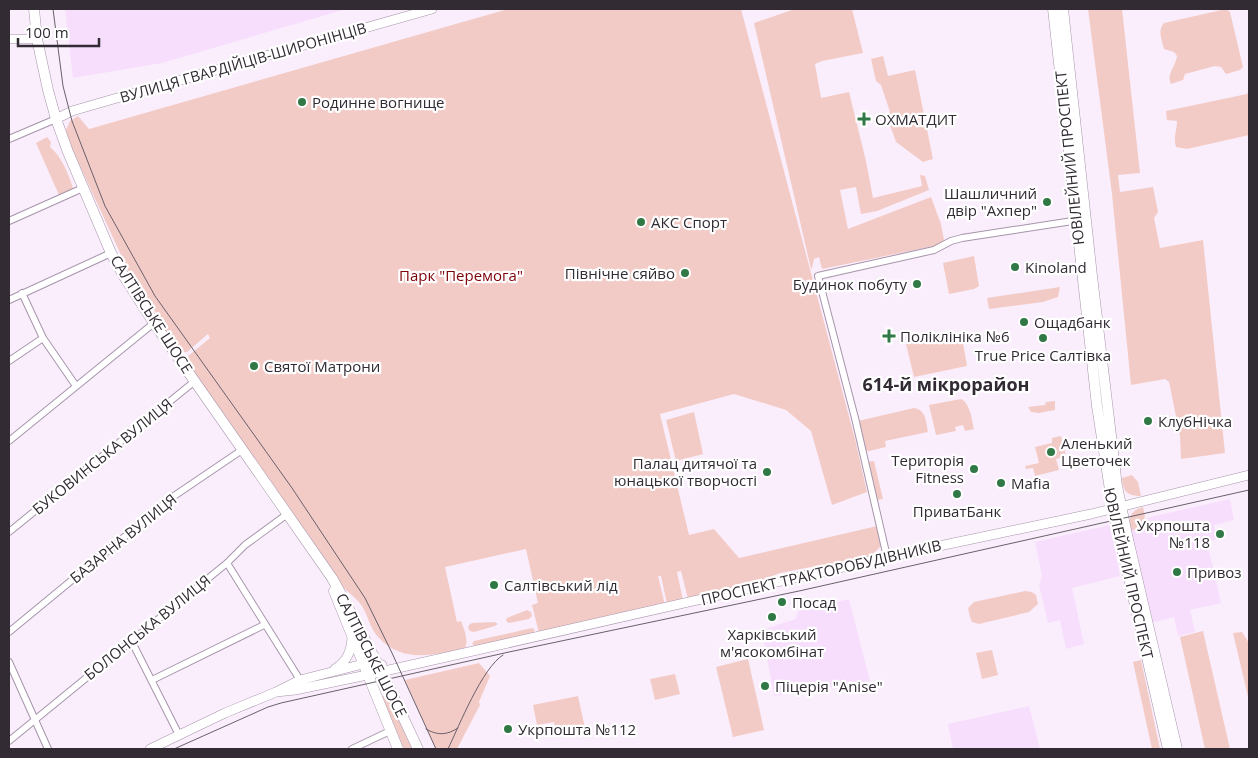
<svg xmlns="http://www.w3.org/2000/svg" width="1258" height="758" viewBox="0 0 1258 758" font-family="'Open Sans',sans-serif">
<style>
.built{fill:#f7defd}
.green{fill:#f3cbc6}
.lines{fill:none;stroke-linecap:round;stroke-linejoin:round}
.minor-casing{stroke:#a694ab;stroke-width:8}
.tertiary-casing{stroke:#a694ab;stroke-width:9}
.secondary-casing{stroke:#a694ab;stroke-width:10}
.primary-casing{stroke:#a694ab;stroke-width:11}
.minor{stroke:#fff;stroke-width:6}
.tertiary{stroke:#fff;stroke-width:8}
.secondary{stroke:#fff;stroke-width:9}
.primary{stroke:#fff;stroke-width:10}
.tram{stroke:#69606b;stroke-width:1}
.poi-dot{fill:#307845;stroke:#fff;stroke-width:2}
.labels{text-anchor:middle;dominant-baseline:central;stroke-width:4.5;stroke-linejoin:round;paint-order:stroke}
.street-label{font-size:15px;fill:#322b34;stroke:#fff}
.poi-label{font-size:15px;fill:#322b34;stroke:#fff;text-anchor:start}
.park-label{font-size:15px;fill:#7f0108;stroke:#fff}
.quarter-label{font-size:18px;font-weight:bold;fill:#322b34;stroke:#fff}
</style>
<rect width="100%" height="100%" fill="#faeefc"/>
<path class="built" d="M65 9H346L162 63 73 78Z
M1230 499 1234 520 1214 525 1217 539 1207 542 1221 603 1190 610 1195 632 1178 636 1174 617 1151 623 1128 522Z
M1110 525 1120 576 1072 588 1084 644 1066 649 1060 620 1048 623 1039 585 1042 576 1035 542Z
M849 599 870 681 774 696 762 630 796 619 798 611Z
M1029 706 1040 749H953L948 724Z"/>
<path class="green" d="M508 9H741L855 439 867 492 832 505 811 431 786 410 734 394 660 414 689 535 714 529 739 558 877 526 882 545 869 558 812 571 811 567 780 573 757 583 688 599 681 571 677 572 683 600 667 604 661 576H658L665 605 539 633 532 605 538 603 526 549 445 567 457 622 461 621C464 629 469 640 465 648 434 655 403 664 378 637 370 628 368 616 362 606 356 597 347 592 340 584L187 363 188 356 210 338 208 334 187 352H183L179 350 160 322 157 314 137 288 128 270 67 138 66 130 70 121 78 116 89 129Z
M795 9H852L863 53 822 61 815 64 821 98 849 92 866 161 873 198 922 186 920 175 925 176 929 190 877 211 861 214 856 187 840 190 848 229 931 197 941 224 944 240 939 245 822 269 819 257 814 259 812 268 811 269 754 23Z
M1088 9H1122L1140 173 1118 175 1120 192 1153 187 1158 212 1154 218 1160 248 1203 240 1225 453 1181 459 1180 436 1169 382 1165 379 1131 385 1112 194Z
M1226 9 1230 12 1243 67 1240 70 1226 74 1221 67 1215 66 1185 74 1183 80 1171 84C1166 74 1176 66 1177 56L1174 52 1164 49C1162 40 1157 31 1164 23Z
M883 56 888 76 915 70 933 159 923 162 896 142 887 117 890 112 881 85 876 81 871 59Z
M1249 90V135L1187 149 1176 147C1173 136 1177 131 1177 121L1167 120 1166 111 1247 94Z
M47 137 51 142 50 147C62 157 68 173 73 188L72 190 59 195 36 143Z
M974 256 979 286 974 289 949 294 943 263Z
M1060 287 1058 297 1043 302 989 309 987 298Z
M961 332 967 366 914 377 906 344Z
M961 399C970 403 972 420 974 429L965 431 963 425 955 427 956 431 936 435 929 405Z
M1055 401V410L1039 413 1031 412 1028 407 1045 405 1046 402Z
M914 408C926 410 926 421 928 432L885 441 886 447 869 451 865 450 858 421Z
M694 412 703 454 676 461 666 420Z
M1061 436 1066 456 1056 459 1059 470 1035 476 1033 468 1026 469 1025 466 1039 463 1035 447 1052 443V438Z
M874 461 883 499 876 500 867 462Z
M1132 475 1138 482 1141 496C1127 496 1123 491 1122 478Z
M1143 507 1145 517 1136 530 1130 529C1128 518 1131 510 1143 507Z
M1025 591 1032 592 1036 595 1038 604 1029 612 979 624 972 622 970 617 968 608 974 602Z
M527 610 531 612 532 616 529 619 509 623 506 621 507 618Z
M495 622 498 624 495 626 474 632 470 631 468 628 469 625 472 623Z
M532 628 535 630 533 633 475 646 472 644 474 641Z
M1203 631 1230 749H1205L1180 637Z
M1242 632 1249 643V701L1233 633Z
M992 650 998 675 982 679 976 653Z
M748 659 764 730 733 737 716 667Z
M1141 660 1160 749H1152L1133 662Z
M479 663 490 676 479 702 480 705 457 749H436L405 680Z
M675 674 680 694 655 700 650 679Z
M387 695 412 749H404L381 697Z
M578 696 585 728 556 734 554 722 537 725 533 705Z"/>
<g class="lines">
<defs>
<path id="minor" d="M9 139 56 119
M9 221 83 188
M22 293 43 338 76 386
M9 300 111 253
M9 361 43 338
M9 441 154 323
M9 532 195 381
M887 557 855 418 818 276 934 250 951 241 962 238 1079 220
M227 563 300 680
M9 632 174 496 242 450
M131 640 179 735
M9 662 48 749
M152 680 264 625
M9 741 227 563 245 545 286 515
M352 749 390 731"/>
<path id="tertiary" d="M9 39H37"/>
<path id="secondary" d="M56 119 72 111 110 100 432 9
M335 669C347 661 351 652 352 638
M276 692 295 690 367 675 887 557 1091 514 1249 475
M150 749 225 713 276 692 300 680 363 664 377 663 382 665"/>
<path id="primary" d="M34 9 37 39 48 90 56 119 68 152 111 253 125 278 154 323 332 578 342 596 382 672 418 749
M1053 9 1097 406 1113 509 1168 749
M1063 9 1092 276 1117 486 1127 535 1177 749
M334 591 398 749"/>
</defs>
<use href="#minor" class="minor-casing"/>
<use href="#tertiary" class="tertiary-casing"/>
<use href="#secondary" class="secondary-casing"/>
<use href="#primary" class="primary-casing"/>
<use href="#minor" class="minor"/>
<use href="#tertiary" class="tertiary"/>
<use href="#secondary" class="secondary"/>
<use href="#primary" class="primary"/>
<path class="tram" d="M53 9 63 86 72 121 105 206 155 296 292 488 365 598 392 653 436 749
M426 729C438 736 447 735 458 728
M174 749 268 707 281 703 509 652 799 591 1249 490
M448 749C459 726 482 668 503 655"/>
</g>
<g class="poi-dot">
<circle cx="302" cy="102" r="5"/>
<path d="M861.5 111.5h5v5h5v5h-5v5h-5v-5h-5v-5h5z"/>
<circle cx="1047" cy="202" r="5"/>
<circle cx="641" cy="222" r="5"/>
<circle cx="1015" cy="267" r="5"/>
<circle cx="685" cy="273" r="5"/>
<circle cx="917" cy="284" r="5"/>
<circle cx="1024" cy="322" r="5"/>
<path d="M886.5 328.5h5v5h5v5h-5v5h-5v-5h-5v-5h5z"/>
<circle cx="1043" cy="338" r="5"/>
<circle cx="254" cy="366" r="5"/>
<circle cx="1148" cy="421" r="5"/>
<circle cx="1051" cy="452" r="5"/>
<circle cx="974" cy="469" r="5"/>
<circle cx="767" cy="472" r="5"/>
<circle cx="1001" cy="483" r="5"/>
<circle cx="957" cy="494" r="5"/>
<circle cx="1220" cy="534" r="5"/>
<circle cx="1177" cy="572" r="5"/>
<circle cx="494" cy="585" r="5"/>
<circle cx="782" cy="602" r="5"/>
<circle cx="772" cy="617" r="5"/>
<circle cx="765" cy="686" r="5"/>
<circle cx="508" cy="729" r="5"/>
</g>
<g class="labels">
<g class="street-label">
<text transform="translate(243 62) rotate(-16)">ВУЛИЦЯ ГВАРДІЙЦІВ-ШИРОНІНЦІВ</text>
<text transform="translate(1069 158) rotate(-96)">ЮВІЛЕЙНИЙ ПРОСПЕКТ</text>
<text transform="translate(152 314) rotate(57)">САЛТІВСЬКЕ ШОСЕ</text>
<text transform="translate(102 456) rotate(-39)">БУКОВИНСЬКА ВУЛИЦЯ</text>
<text transform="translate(123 538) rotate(-39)">БАЗАРНА ВУЛИЦЯ</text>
<text transform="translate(821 572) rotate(-13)">ПРОСПЕКТ ТРАКТОРОБУДІВНИКІВ</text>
<text transform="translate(1129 573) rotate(77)">ЮВІЛЕЙНИЙ ПРОСПЕКТ</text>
<text transform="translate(147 627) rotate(-39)">БОЛОНСЬКА ВУЛИЦЯ</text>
<text transform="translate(372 655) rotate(63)">САЛТІВСЬКЕ ШОСЕ</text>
</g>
<g class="poi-label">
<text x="312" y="102">Родинне вогнище</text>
<text x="875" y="119">ОХМАТДИТ</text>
<text x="1037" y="193" text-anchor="end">Шашличний<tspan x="1037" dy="17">двір "Ахпер"</tspan></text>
<text x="651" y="222">АКС Спорт</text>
<text x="1025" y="267">Kinoland</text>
<text x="675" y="273" text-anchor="end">Північне сяйво</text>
<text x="907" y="284" text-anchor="end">Будинок побуту</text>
<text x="1034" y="322">Ощадбанк</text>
<text x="900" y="336">Поліклініка №6</text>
<text x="1043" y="355" text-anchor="middle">True Price Салтівка</text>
<text x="264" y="366">Святої Матрони</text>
<text x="1158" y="421">КлубНічка</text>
<text x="1061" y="443">Аленький<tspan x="1061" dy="17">Цветочек</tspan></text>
<text x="964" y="460" text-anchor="end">Територія<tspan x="964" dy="17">Fitness</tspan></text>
<text x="757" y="463" text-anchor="end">Палац дитячої та<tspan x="757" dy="17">юнацької творчості</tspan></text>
<text x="1011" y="483">Mafia</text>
<text x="957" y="511" text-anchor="middle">ПриватБанк</text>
<text x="1210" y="525" text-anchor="end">Укрпошта<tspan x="1210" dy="17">№118</tspan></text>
<text x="1187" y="572">Привоз</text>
<text x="504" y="585">Салтівський лід</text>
<text x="792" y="602">Посад</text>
<text x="772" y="634" text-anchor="middle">Харківський<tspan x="772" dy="17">м'ясокомбінат</tspan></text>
<text x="775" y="686">Піцерія "Anise"</text>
<text x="518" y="729">Укрпошта №112</text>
</g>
<g class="park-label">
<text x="461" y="275">Парк "Перемога"</text>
</g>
<g class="quarter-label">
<text x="946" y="384">614-й мікрорайон</text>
</g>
</g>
<rect width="1258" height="758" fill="none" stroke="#322b34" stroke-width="20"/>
<path d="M18 38v8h81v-8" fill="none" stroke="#322b34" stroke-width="2.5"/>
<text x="25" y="38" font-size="15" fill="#322b34" stroke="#ffffff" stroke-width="4" paint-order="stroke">100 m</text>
</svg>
